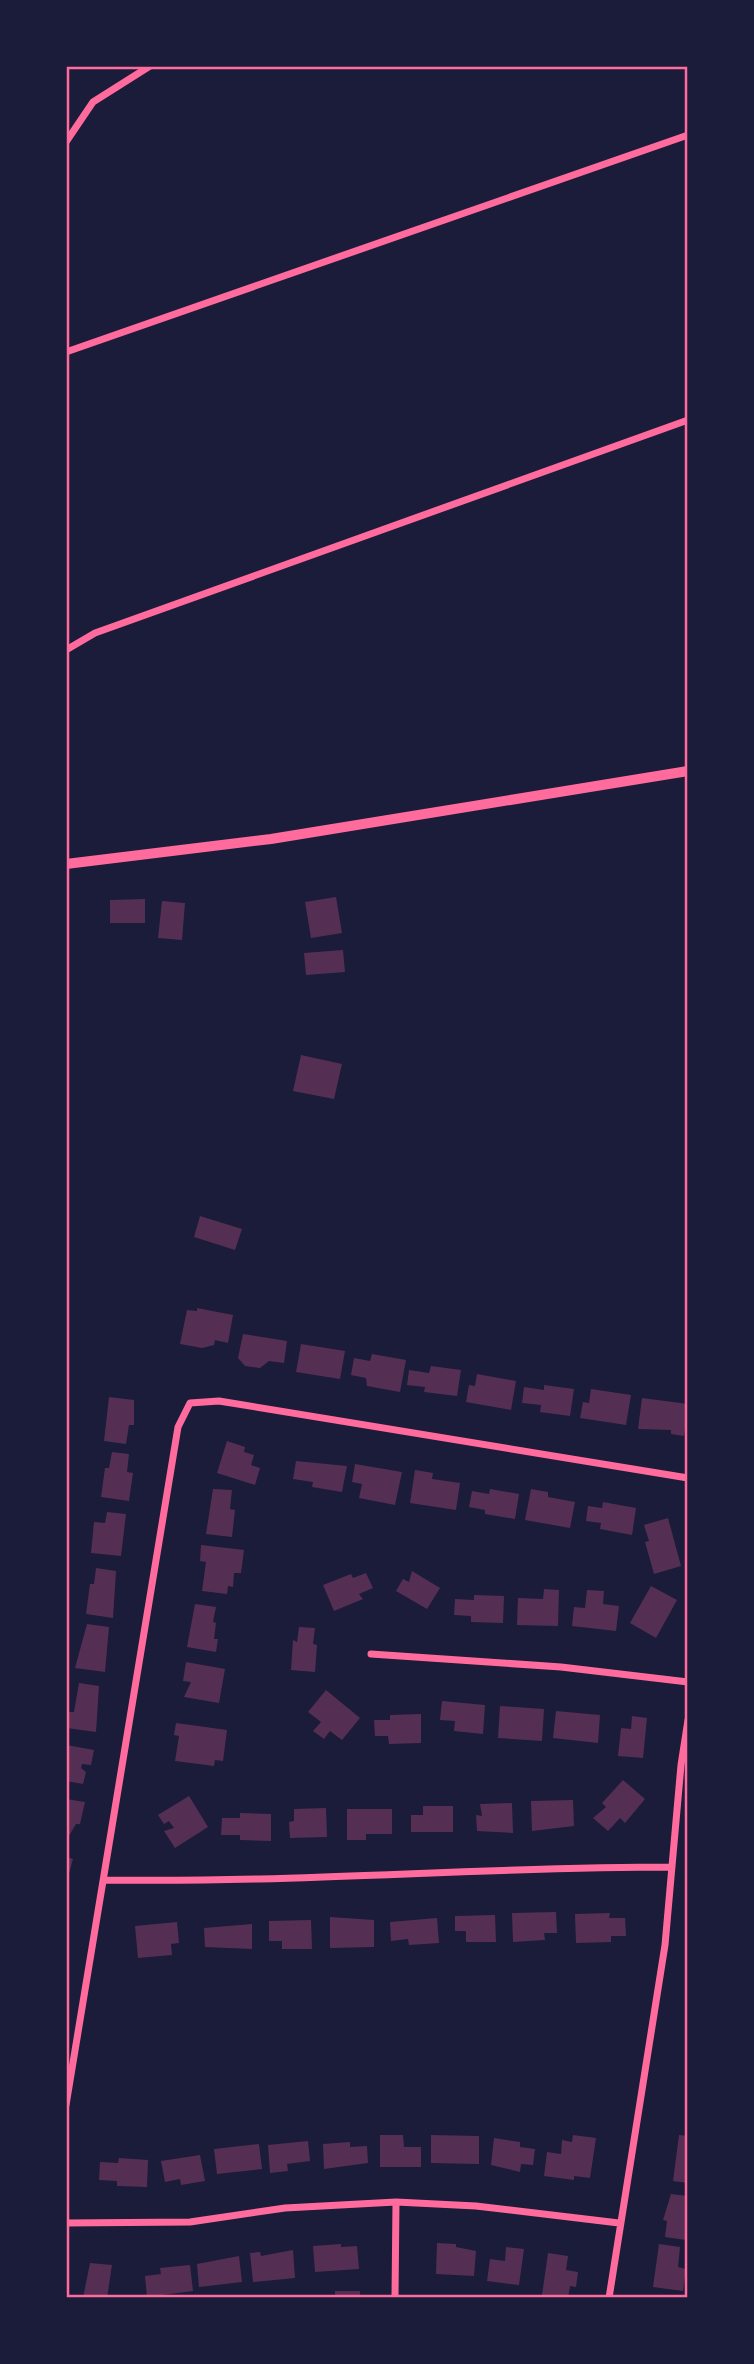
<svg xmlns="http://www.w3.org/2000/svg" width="754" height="2364" viewBox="0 0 754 2364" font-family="'Public Sans',sans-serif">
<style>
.building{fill:#542f53}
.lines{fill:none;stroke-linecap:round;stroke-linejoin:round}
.minor{stroke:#ff6b9d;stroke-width:7}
.tertiary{stroke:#ff6b9d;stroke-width:10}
.neatline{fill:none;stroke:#ff6b9d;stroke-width:2.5}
</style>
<rect width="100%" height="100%" fill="#1b1b3a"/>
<path class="building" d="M336 897 342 933 311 938 305 902Z
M145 899V923H110V900Z
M162 901 185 903 182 940 158 938Z
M343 950 345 972 306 975 304 953Z
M301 1055 342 1064 334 1099 293 1091Z
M200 1216 242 1229 235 1250 194 1237Z
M197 1308 233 1315 228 1343 215 1340 214 1345 202 1348 180 1344 187 1310 197 1311Z
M243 1334 287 1341 284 1363 269 1361 260 1368 245 1366 238 1358Z
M301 1344 345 1351 340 1379 296 1372Z
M372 1354 406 1360 400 1392 367 1386 366 1378 351 1375 354 1358 370 1361Z
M431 1366 461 1370 457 1396 424 1392 425 1387 407 1385 409 1370 429 1373Z
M477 1374 516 1381 511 1410 466 1402 469 1385 475 1386Z
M544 1385 574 1389 570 1416 540 1412 541 1405 522 1403 524 1387 544 1390Z
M591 1389 631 1395 626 1425 580 1418 583 1402 589 1403Z
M109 1397 134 1400V1425H129L126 1444 104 1441Z
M642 1398 688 1404 684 1436 671 1434V1430L638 1429Z
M227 1441 245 1447 244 1452 254 1455 251 1465 260 1468 255 1485 217 1473Z
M112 1452 129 1454 127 1472 133 1473 129 1501 101 1497 105 1468H109Z
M296 1461 347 1466 342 1492 312 1487 313 1482 293 1479Z
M355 1464 402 1472 395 1505 359 1498 362 1484 352 1482Z
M415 1470 433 1473 432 1479 460 1483 456 1510 410 1503Z
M213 1489 232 1490 230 1509 235 1510 232 1537 206 1534Z
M490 1489 519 1494 515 1519 485 1514V1510L469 1507 472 1491 489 1494Z
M531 1489 548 1492V1497L575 1502 570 1528 525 1520Z
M603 1502 636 1508 632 1535 600 1529 601 1523 586 1521 588 1506 602 1508Z
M107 1512 126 1514 121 1556 91 1553 94 1522 105 1523Z
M668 1518 681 1566 654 1574 645 1542 649 1541 644 1525Z
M201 1545 244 1550 241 1573H234L233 1587 228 1586 227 1594 202 1591 206 1562 200 1561Z
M96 1568 116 1571 113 1618 86 1614 90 1584H94Z
M412 1571 440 1588 427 1609 396 1591 403 1579 409 1582Z
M366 1573 373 1588 359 1594 363 1599 334 1611 323 1585 351 1574 353 1578Z
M651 1586 677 1600 656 1638 630 1623Z
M544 1589 559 1590 558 1626 517 1625 518 1598 543 1599Z
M587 1590 604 1591 603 1604 619 1606 616 1631 572 1626 574 1607 585 1608Z
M474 1595 504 1596 503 1623 471 1622V1616L454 1615 455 1599 474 1600Z
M195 1604 216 1607 213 1622 216 1623 214 1639H218L216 1652 187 1647Z
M87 1624 109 1627 105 1672 75 1668Z
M299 1627 315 1628 313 1644 317 1645 315 1672 291 1670 293 1640 297 1642Z
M186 1662 225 1669 219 1703 184 1697 191 1682 183 1681Z
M79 1683 99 1686 96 1732 67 1728 69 1712H74Z
M326 1690 360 1718 342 1740 330 1731 324 1739 313 1731 321 1722 308 1712Z
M442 1701 485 1705 483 1734 454 1731 455 1721 440 1720Z
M500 1706 544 1709 542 1741 498 1738Z
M556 1711 600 1715 598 1743 553 1738Z
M421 1714V1743L389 1744 388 1736H375L374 1720H390V1715Z
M632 1716 647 1718 643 1758 618 1756 621 1728 631 1729Z
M176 1723 227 1730 223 1761 215 1760 214 1766 175 1761 179 1736 174 1735Z
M66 1745 94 1750 91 1765 82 1764 81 1768 86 1772 83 1784 66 1781Z
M623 1780 645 1799 625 1823 620 1818 608 1831 593 1818 606 1807 602 1803Z
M189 1796 208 1827 175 1848 164 1831 174 1828 169 1821 164 1824 158 1815Z
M66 1799 85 1802 80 1824H76L66 1841Z
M573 1800 574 1826 532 1831 531 1801Z
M512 1803 513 1833 477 1831 476 1815 482 1816 480 1804Z
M423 1806H453V1832H411V1815H423Z
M326 1808 327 1837 290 1838 289 1822 294 1821V1809Z
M347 1809H392V1834H366V1840H347Z
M240 1813 271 1814V1841L240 1840V1835H221L222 1818H240Z
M66 1857 73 1859 67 1881H66Z
M556 1912 557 1933H544L545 1940 513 1942 512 1913Z
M610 1913 609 1918H625L626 1936H611V1942L576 1943 575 1914Z
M495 1915 496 1942H466V1931H455V1916Z
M330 1917 374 1920V1947L330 1948Z
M437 1918 439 1943 409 1945 408 1939 391 1941 390 1922Z
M311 1920 312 1949H282V1941H269V1921Z
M177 1922 179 1943 171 1944 172 1955 138 1958 135 1926Z
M252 1924V1949L205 1947 204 1928Z
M380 2135H403L404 2147H421V2167H380Z
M431 2135 479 2136V2164L431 2163Z
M573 2135 596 2138 590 2178 574 2176V2180L544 2176 547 2152 561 2154 562 2140 572 2142Z
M679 2135 688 2136V2183L673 2181Z
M494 2138 520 2142V2147L535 2149 533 2165 521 2164 520 2172 491 2165Z
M308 2141 310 2161 287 2164 288 2171 270 2173 268 2145Z
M350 2142V2147L367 2146 368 2163 324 2169 323 2144Z
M259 2144 262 2169 217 2174 214 2149Z
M200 2155 205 2181 181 2185 180 2179 165 2182 161 2161Z
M119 2158 148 2160 147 2187 117 2186V2181L99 2180 100 2162 118 2163Z
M671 2194 688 2196 686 2240 665 2237 667 2221 663 2220Z
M437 2243 456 2244V2247L476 2251 474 2276 436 2274Z
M341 2244V2247L357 2246 359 2269 315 2272 313 2246Z
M659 2244 680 2247 678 2267 686 2269 683 2291 653 2287Z
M506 2247 524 2249 519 2285 487 2281 490 2259 505 2261Z
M293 2250 295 2278 253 2282 250 2253 260 2252 261 2256Z
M548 2253 568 2256 566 2270 578 2272 576 2287 570 2286 568 2298 542 2295Z
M239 2256 242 2282 199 2287 197 2264Z
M90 2263 112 2265 107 2298H83Z
M190 2265 193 2291 147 2297 145 2276 161 2274 160 2268Z
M335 2291H360V2298H335Z"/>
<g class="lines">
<path class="minor" d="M66 142 93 102 150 66
M66 352 688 135
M66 650 95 633 688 420
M371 1654 561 1667 688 1682
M106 1880C294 1883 483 1867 672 1867
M66 2105 178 1427 190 1403 219 1401 688 1478
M66 2223 190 2222 285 2208 396 2202 476 2206 619 2223
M395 2298 396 2202
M609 2298 665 1945 681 1765 688 1720"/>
<path class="tertiary" d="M66 864 271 839 688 771"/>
</g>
<rect width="754" height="2364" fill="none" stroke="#1b1b3a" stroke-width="136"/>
<rect x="68" y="68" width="618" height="2228" class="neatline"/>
</svg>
